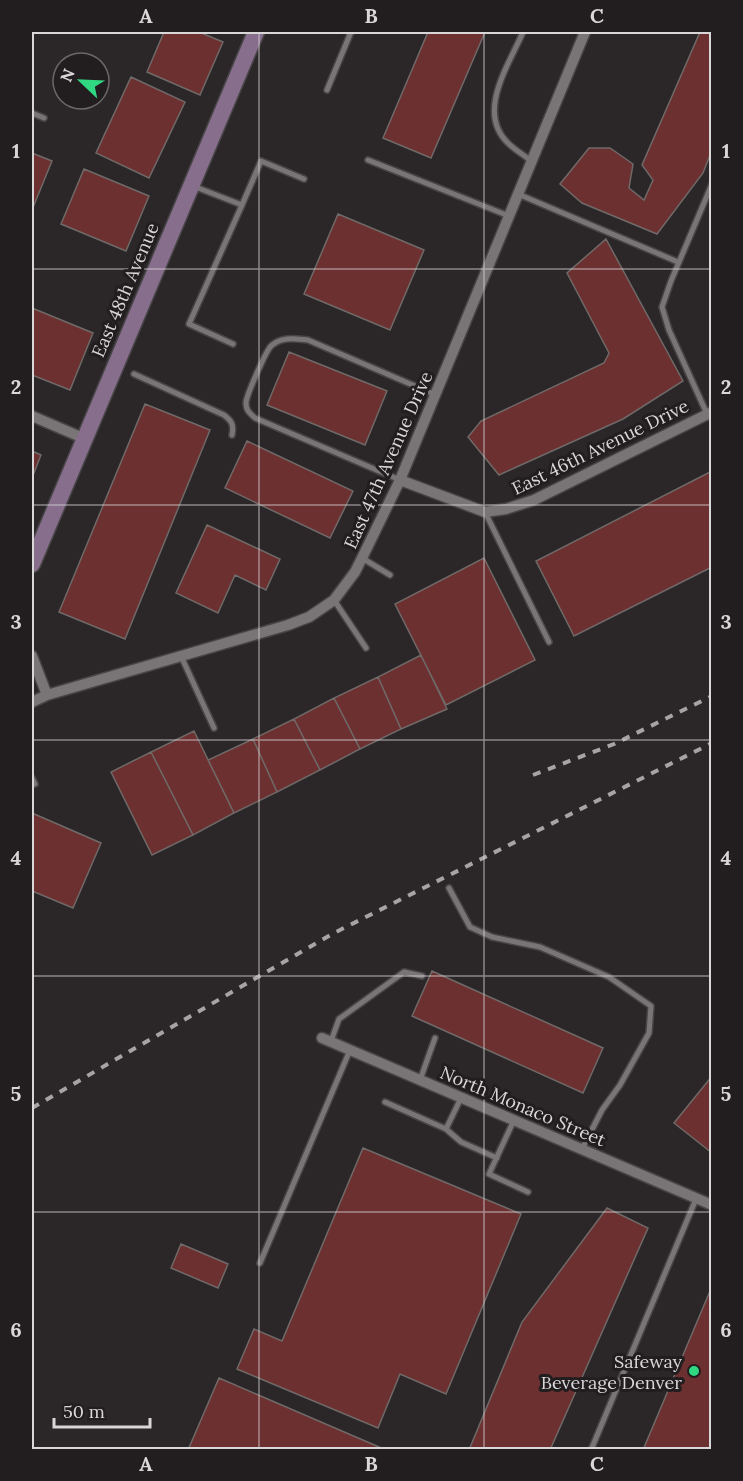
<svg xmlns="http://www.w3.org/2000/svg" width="743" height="1481" viewBox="0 0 743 1481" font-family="Lora,serif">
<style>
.building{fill:#6d3030;stroke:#6f6968;stroke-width:1.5}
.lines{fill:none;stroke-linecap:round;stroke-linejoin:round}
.lane-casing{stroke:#474446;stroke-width:8}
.street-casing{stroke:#474446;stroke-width:13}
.secondary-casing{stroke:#474446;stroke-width:19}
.lane{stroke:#797476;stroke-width:5}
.street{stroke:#797476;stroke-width:10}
.secondary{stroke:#876e8d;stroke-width:16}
.rail{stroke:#a7a4a6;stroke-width:4;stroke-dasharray:8 8;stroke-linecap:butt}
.grid{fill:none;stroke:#dad7d9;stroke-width:1.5;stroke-opacity:0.55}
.poi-dot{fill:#30d882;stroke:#221d1f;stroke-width:2}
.labels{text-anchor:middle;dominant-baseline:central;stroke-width:6;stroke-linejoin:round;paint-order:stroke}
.street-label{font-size:18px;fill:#dad7d9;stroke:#221d1f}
.poi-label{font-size:18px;fill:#dad7d9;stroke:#221d1f;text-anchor:end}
.neatline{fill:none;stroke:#dad7d9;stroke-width:2}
.grid-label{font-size:20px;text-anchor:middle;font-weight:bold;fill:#dad7d9}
</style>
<rect width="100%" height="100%" fill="#2b2729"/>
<path class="building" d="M164 32H199L223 42 200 95 147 72Z
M428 32H485L431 158 383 138Z
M700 32H712V150L703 173 657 234 582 203 560 184 589 148H610L633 164 629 188 644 200 653 180 642 165Z
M131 77 185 102 149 178 96 153Z
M32 153 52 161 32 210Z
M84 169 149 196 126 251 61 224Z
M338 214 424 250 390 330 304 294Z
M606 239 683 381 623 419 499 475 468 437 481 421 604 363 609 353 567 273Z
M32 308 93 333 70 390 32 375Z
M289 352 387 391 365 445 267 405Z
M145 404 210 430 125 639 59 612Z
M247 441 353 491 330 538 225 488Z
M32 451 41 455 32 478Z
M712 471V567L574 636 536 561Z
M207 525 280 559 266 590 235 575 218 613 176 593Z
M484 558 535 660 446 705 395 604Z
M421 655 447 709 401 729 378 677Z
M378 677 401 729 360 749 334 698Z
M334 698 360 749 320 770 294 719Z
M294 719 320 770 277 792 253 739Z
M194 731 234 813 193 835 151 752Z
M253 739 277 792 234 813 208 760Z
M151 752 193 835 152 855 111 772Z
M32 813 101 843 73 908 32 891Z
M432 971 603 1048 583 1093 412 1016Z
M712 1076V1153L674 1123Z
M363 1148 521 1214 446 1394 400 1374 378 1428 237 1369 254 1329 282 1341Z
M607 1208 648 1228 550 1450H469L522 1322Z
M181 1244 228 1264 218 1288 171 1268Z
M710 1291 712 1450H643Z
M219 1378 386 1450H188Z"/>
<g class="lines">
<defs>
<path id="lane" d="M523 32C509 65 475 113 509 144 515 150 524 155 531 161
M327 90 351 32
M32 113 44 118
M368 160 509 216
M193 186 242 205 189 324 233 344
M518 194 678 262
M242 205 261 161 304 179
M134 374 224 415C232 421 234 425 232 435
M707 414 669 330 662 307 671 281 712 184
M400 480 255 418C250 413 246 411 246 403 246 396 266 351 271 346 282 336 296 339 308 340L436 395
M485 512 549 642
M362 558 390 575
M334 600 366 648
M181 656 214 728
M32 778 35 784
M449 888 470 927 492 937 540 947 609 977 651 1006 649 1033 620 1085 602 1110 582 1149
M331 1041 339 1019 404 972 422 976
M420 1080 435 1038
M385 1102 446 1129 461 1098
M514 1120 489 1174 528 1192
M446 1129 461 1142 497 1158
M260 1263 350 1050
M591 1450 696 1199"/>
<path id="street" d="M32 416 83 438
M400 480 485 512 506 509 534 500 712 412
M32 656 47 695
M32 702 47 695 288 625 309 617 334 600 355 572 362 558 400 480 585 32
M322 1038 712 1205"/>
<path id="secondary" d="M32 564 256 32"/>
</defs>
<use href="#lane" class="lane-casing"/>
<use href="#street" class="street-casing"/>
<use href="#secondary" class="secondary-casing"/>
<use href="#lane" class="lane"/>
<use href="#street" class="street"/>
<use href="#secondary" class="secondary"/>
<path class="rail" d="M533 775 614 744 712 696
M32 1108 332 934 712 743"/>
</g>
<path class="grid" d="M259 32V1450M484 32V1450M32 269H712M32 505H712M32 740H712M32 976H712M32 1212H712"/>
<circle class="poi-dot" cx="694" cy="1371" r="6"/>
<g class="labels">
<g class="street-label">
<text transform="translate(125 290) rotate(-67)">East 48th Avenue</text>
<text transform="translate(600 447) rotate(-26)">East 46th Avenue Drive</text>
<text transform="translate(388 460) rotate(-66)">East 47th Avenue Drive</text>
<text transform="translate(523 1106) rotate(23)">North Monaco Street</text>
</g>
<g class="poi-label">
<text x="682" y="1361">Safeway<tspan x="682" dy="21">Beverage Denver</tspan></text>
</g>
</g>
<rect width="743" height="1481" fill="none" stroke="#221d1f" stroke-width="66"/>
<g transform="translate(81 81) rotate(293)"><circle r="28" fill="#221d1f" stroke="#6c6769" stroke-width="1.5"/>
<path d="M0-4.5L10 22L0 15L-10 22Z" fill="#30d882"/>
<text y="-9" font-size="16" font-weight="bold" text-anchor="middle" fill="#dad7d9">N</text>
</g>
<path d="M54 1418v9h96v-9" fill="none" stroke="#dad7d9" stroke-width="3"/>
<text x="63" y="1418" font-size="18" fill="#dad7d9" stroke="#221d1f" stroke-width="4.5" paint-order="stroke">50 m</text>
<rect x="33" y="33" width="677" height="1415" class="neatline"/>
<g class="grid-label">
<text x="146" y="23">A</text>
<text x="371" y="23">B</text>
<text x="597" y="23">C</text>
<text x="16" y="158">1</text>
<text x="726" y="158">1</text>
<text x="16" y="394">2</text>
<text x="726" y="394">2</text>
<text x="16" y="629">3</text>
<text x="726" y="629">3</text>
<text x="16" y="865">4</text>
<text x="726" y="865">4</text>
<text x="16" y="1101">5</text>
<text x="726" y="1101">5</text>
<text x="16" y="1337">6</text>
<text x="726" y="1337">6</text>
<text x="146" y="1471">A</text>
<text x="371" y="1471">B</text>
<text x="597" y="1471">C</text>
</g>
</svg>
